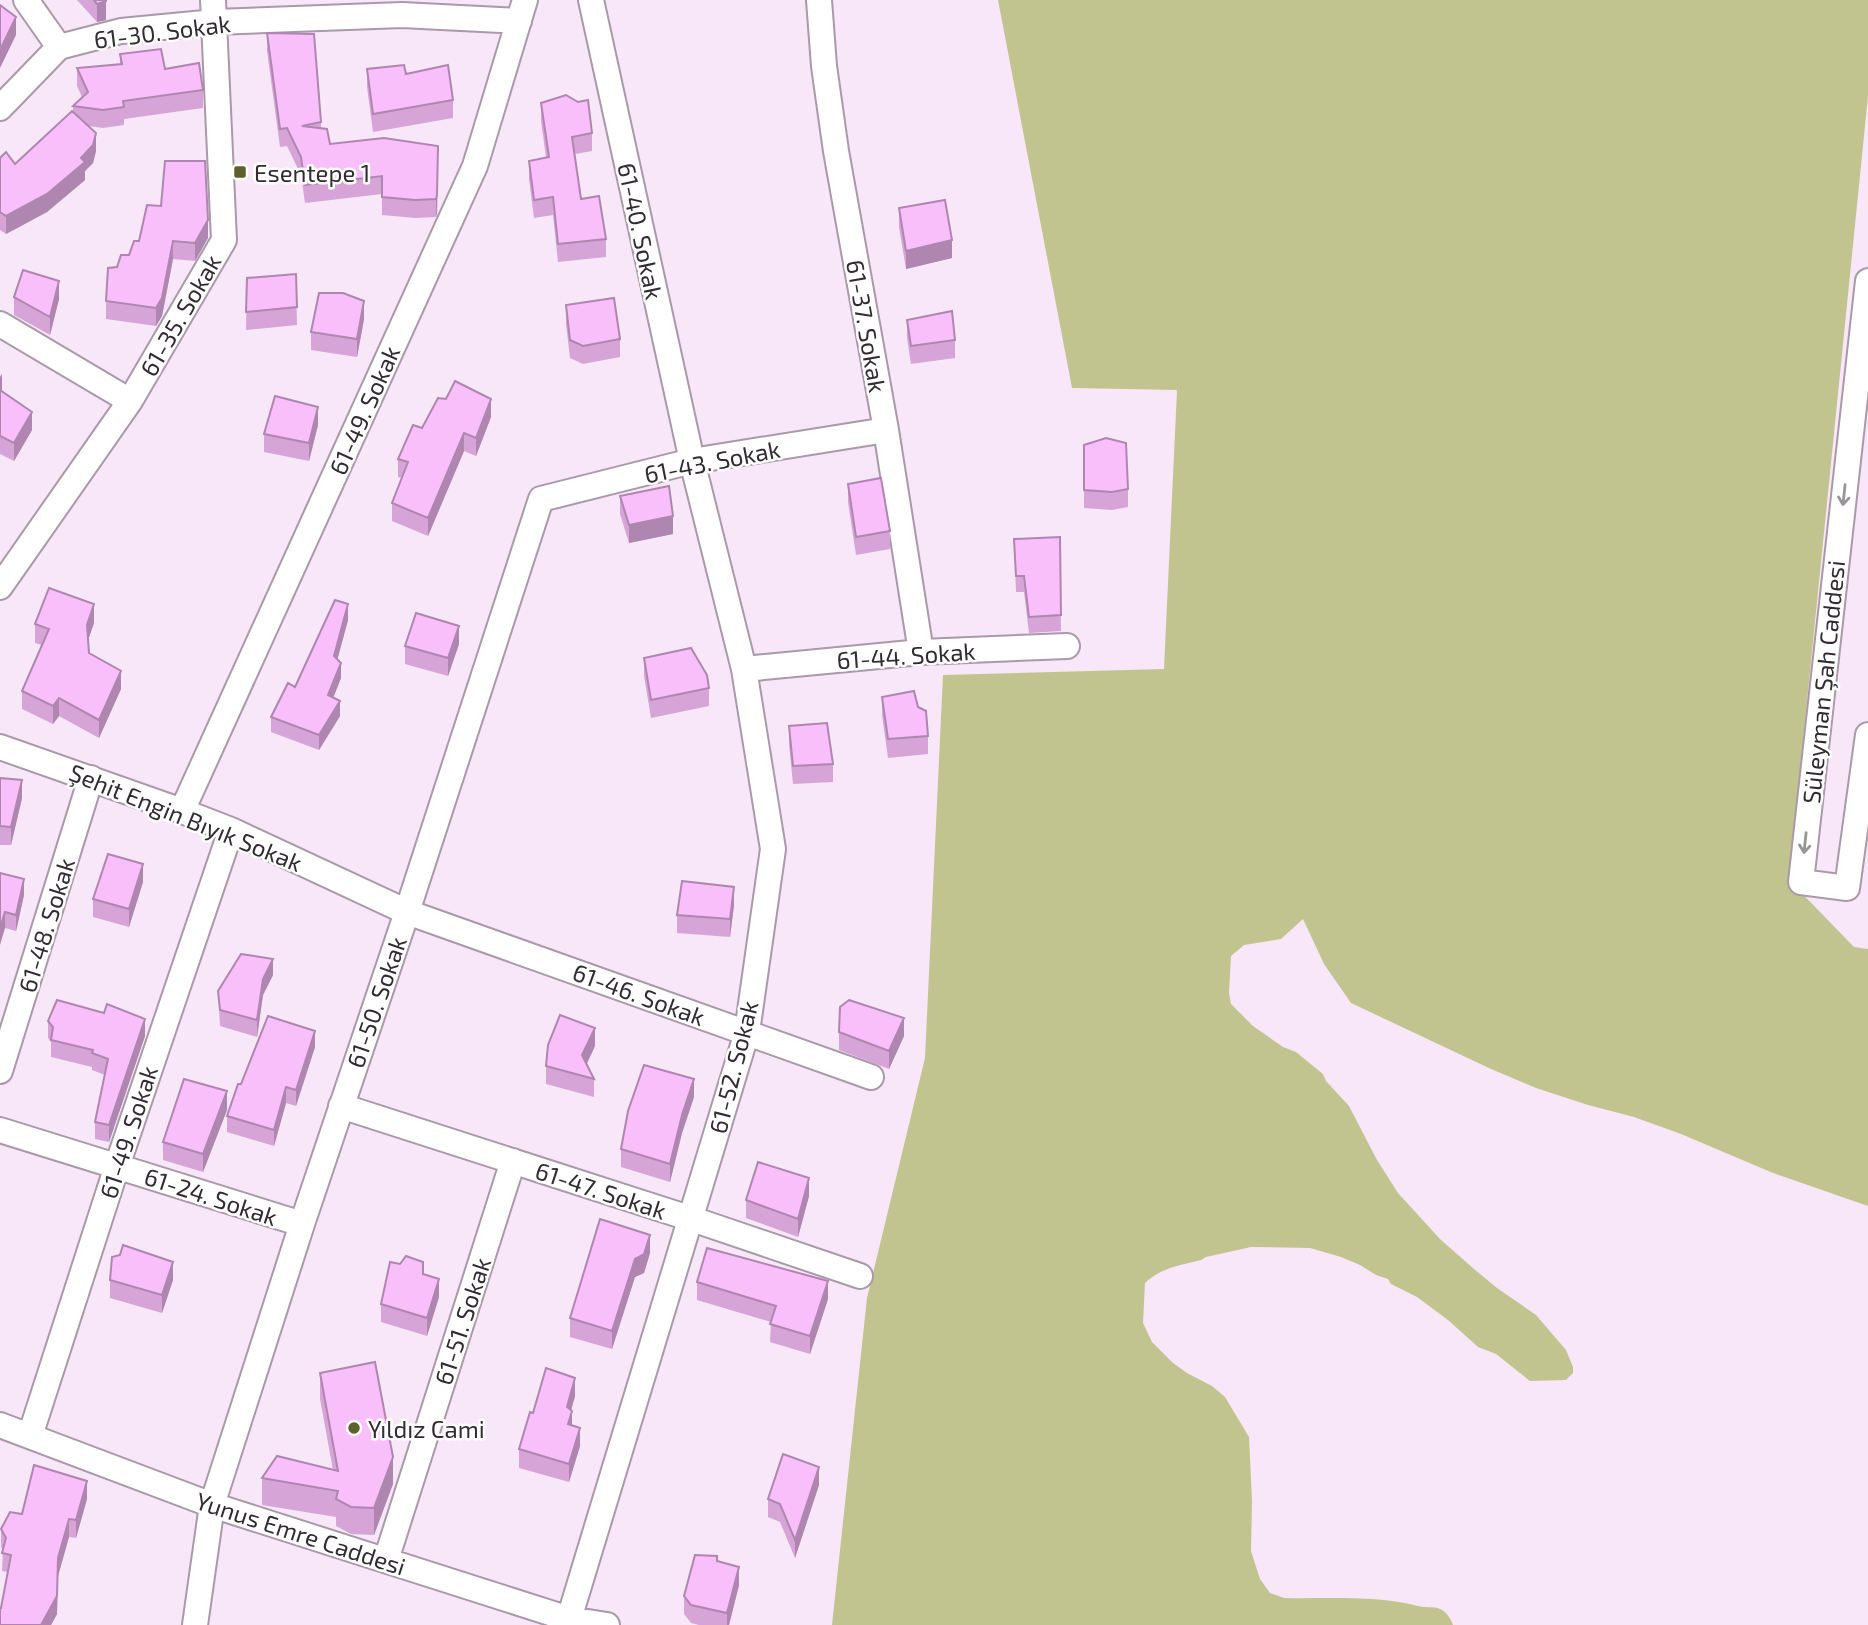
<svg xmlns="http://www.w3.org/2000/svg" width="1868" height="1625" viewBox="0 0 1868 1625" font-family="'Exo 2',sans-serif">
<style>
.green{fill:#c2c490}
.lines{fill:none;stroke-linecap:round;stroke-linejoin:round}
.street-casing{stroke:#a999a9;stroke-width:28}
.street{stroke:#fff;stroke-width:24}
.wall{fill:#d6a4d7}
.shaded-wall{fill:#ae86af}
.building{fill:#f9bffa;stroke:#ae86af;stroke-width:2}
.oneway{stroke:#989698}
.poi-dot{fill:#5f5f2c;stroke:#fff;stroke-width:2.5}
.labels{text-anchor:middle;dominant-baseline:central;stroke-width:5;stroke-linejoin:round;paint-order:stroke}
.street-label{font-size:24px;fill:#322c32;stroke:#fff}
.poi-label{font-size:24px;fill:#322c32;stroke:#fff;text-anchor:start}
</style>
<rect width="100%" height="100%" fill="#f8e7f8"/>
<path class="green" d="M998 0H1868V96L1789 880 1854 947 1868 949V1206L1773 1173 1681 1134 1634 1117 1588 1105 1536 1088 1491 1069 1351 1003 1324 964 1303 919 1281 939 1244 945 1231 956 1229 993 1231 1004 1253 1026 1283 1047 1296 1052 1323 1074 1326 1081 1349 1106 1377 1160 1398 1193 1440 1239 1474 1269 1497 1288 1536 1315 1566 1350 1573 1367V1373L1566 1380 1530 1381 1496 1354 1478 1347 1448 1320 1417 1297 1391 1284 1388 1279 1376 1275 1360 1265 1341 1257 1310 1248 1251 1247 1206 1257 1201 1260C1181 1265 1160 1268 1145 1283L1143 1323 1152 1342 1173 1363 1187 1373 1212 1386 1225 1397 1249 1437 1252 1501 1251 1551 1260 1579 1270 1593 1284 1598C1328 1599 1375 1595 1418 1606 1425 1608 1434 1606 1440 1609 1446 1611 1451 1619 1453 1625H832L867 1298 925 1058 943 675 1164 669 1177 390 1072 388Z"/>
<g class="lines">
<defs>
<path id="street" d="M26 0 59 47
M819 0 824 66 836 151 886 430 921 652
M0 108 59 47 121 31 215 22 402 15 519 21
M1868 281 1801 882 1847 888 1868 735
M0 324 130 401
M0 587 130 401 224 240 213 0
M744 669 921 652 1067 646
M0 747 182 811 231 830 407 912 871 1077
M182 811 475 166 525 0
M0 1071 91 778
M341 1106 692 1219 860 1276
M0 1130 302 1224
M0 1425 212 1505 569 1619 607 1625
M30 1436 117 1166 231 830
M386 1560 513 1161
M195 1625 212 1505 302 1224 407 912 541 499 692 461 886 430
M570 1625 569 1619 747 1032 773 849 744 669 692 461 591 0"/>
</defs>
<use href="#street" class="street-casing"/>
<use href="#street" class="street"/>
</g>
<path class="wall" d="M77 0H106V20L97 22Z
M267 33 321 122V128L330 144 438 146 437 213 436 217 415 218 382 215V194L305 203 301 175 287 146 280 147 267 51Z
M120 54 165 69 203 90V108L124 119V125L103 128 89 126 96 151 93 163 85 171V180L47 212 6 234 0 230V158L15 164 73 112V106L82 97 77 86V68L120 64Z
M367 69 406 74 453 100V118L373 132 367 87Z
M541 103 592 133V151L575 154 581 199 606 239V257L558 262 553 215 534 218 529 179V161L546 157 541 121Z
M899 208 952 258 906 269 899 227Z
M208 238 195 261 173 259 162 316 156 326 106 319V301L129 255 139 241Z
M296 274 297 325 246 330 247 278Z
M14 297 59 299 50 335 14 315Z
M566 305 620 339V357L583 364 570 358 566 324Z
M364 319 357 357 311 350V332Z
M907 320 955 340V358L911 364 907 338Z
M0 373 2 391 32 430 14 461 0 454Z
M491 417 476 456 464 451 428 536 392 521V503L402 478 398 477V459L422 428Z
M318 425 309 461 264 452V434Z
M1084 445 1128 489V507L1112 510 1084 508Z
M848 484 890 531V549L856 555 848 502Z
M620 496 673 534 629 543 620 514Z
M1060 537 1061 631 1029 633 1024 592H1016L1014 539Z
M348 620 337 660 341 678 333 698 340 716 319 750 271 732V717Z
M94 623 88 640 89 653 121 689 99 738 59 716 53 724 22 709V691L42 645 35 643V624Z
M459 644 448 676 405 664V646Z
M644 658 709 688V706L651 718 644 676Z
M882 697 928 736V754L888 758 882 715Z
M789 726 833 764V782L793 784 789 744Z
M0 778 22 798 11 845H0Z
M0 873 24 895 16 931 5 928Z
M143 882 129 927 93 917V899Z
M734 905 730 937 677 933V915Z
M273 975 263 995 257 1037 220 1026 218 991Z
M48 1021 145 1036 109 1142 95 1139V1122L105 1075 92 1070V1067L51 1057V1042L48 1038Z
M839 1032 904 1036 889 1069 839 1050Z
M595 1046 587 1064 594 1079V1097L546 1084V1066Z
M315 1047 296 1106 286 1103 274 1146 227 1132V1116L241 1084Z
M694 1097 682 1133 670 1182 621 1167V1149Z
M227 1110 203 1172 163 1160V1142Z
M809 1196 798 1237 746 1218V1200Z
M650 1253 644 1273 635 1277 612 1349 570 1337V1318Z
M400 1264 423 1274 439 1297 427 1336 381 1322V1304Z
M110 1280H173L162 1313 110 1298Z
M697 1282 828 1299 810 1354 770 1342 771 1322 697 1300Z
M320 1373 393 1484 374 1535 351 1534 336 1526V1517L262 1505V1478L333 1470 320 1399Z
M575 1396 571 1410 572 1425 580 1446 569 1482 519 1468V1449L533 1413Z
M819 1485 795 1558 780 1522 768 1517V1499Z
M87 1499 76 1538 69 1537 58 1576 57 1614 51 1625H0L1 1608 8 1572 2 1571 3 1549 1 1547V1529L22 1514Z
M717 1561 739 1585 729 1625H699L691 1623 684 1614V1596Z"/>
<path class="shaded-wall" d="M106 1V20L97 22V4Z
M16 17V35L0 68V50Z
M96 133V151L93 163 85 171V180L47 212 6 234V216L81 158Z
M438 164 437 213 436 217V199Z
M208 220V238L195 261V243Z
M952 240V258L906 269V251Z
M173 241V259L162 316 156 326V308Z
M59 281V299L50 335V317Z
M364 301V319L357 357V339Z
M2 374V392L0 395V377Z
M491 399V417L476 456V438Z
M318 407V425L309 461V443Z
M32 412V430L14 461V443Z
M464 433V451L428 536V518Z
M673 516V534L629 543V525Z
M94 604V623L87 643V625Z
M348 604V620L334 672V656Z
M459 626V644L448 676V658Z
M341 663V678L328 711V695Z
M121 671V689L99 738V720Z
M59 698V716L53 724V706Z
M340 701V716L319 750V735Z
M22 780V798L11 845V827Z
M143 864V882L129 927V909Z
M24 879V895L16 931V915Z
M734 887V905L730 937V919Z
M5 912V928L0 945V928Z
M273 959V975L263 995 257 1037V1020L263 979Z
M904 1018V1036L889 1069V1051Z
M145 1019V1036L109 1142V1125Z
M595 1028V1046L582 1073V1055Z
M315 1031V1047L296 1106V1090Z
M694 1079V1097L682 1133 670 1182V1164L682 1115Z
M286 1087V1103L274 1146V1130Z
M227 1091V1110L203 1172V1154Z
M809 1178V1196L798 1237V1219Z
M650 1235V1253L644 1273 635 1277 612 1349V1331L635 1259Z
M173 1262V1280L162 1313V1295Z
M439 1279V1297L427 1336V1318Z
M828 1281V1299L810 1354V1336Z
M575 1378V1396L567 1425V1407Z
M572 1411V1429L568 1424Z
M580 1428V1446L569 1482V1464Z
M393 1457V1484L374 1535V1508Z
M819 1467V1485L795 1558V1540Z
M87 1481V1499L76 1538V1520Z
M69 1519V1537L58 1576 57 1614 51 1625H41L58 1558Z
M739 1567V1585L729 1625H727V1613Z"/>
<path class="building" d="M94 0H106V1L97 4Z
M0 5 16 17 0 50Z
M267 33 314 34 321 122 302 126 327 129 330 144 384 138 438 146 437 195 436 199 415 200 382 197V176L305 185 301 157 287 128 280 129Z
M161 49 165 69 199 63 203 90 123 101 124 107 103 110 73 106 88 92 77 68 122 64 120 54Z
M404 65 406 74 448 65 453 100 373 114 367 69Z
M566 95 578 102 588 100 592 133 572 137 581 199 599 196 606 239 558 244 553 197 534 200 529 161 549 157 541 103Z
M72 111 96 133 93 145 81 158 85 162 47 194 6 216 0 212V158L6 152 15 164Z
M165 161H205L208 220 195 243 173 241 162 298 156 308 106 301 108 268 117 267 121 255H129L134 241H139L147 205 161 206Z
M945 200 952 240 906 251 899 208Z
M23 270 59 281 50 317 14 297Z
M296 274 297 307 246 312 247 278Z
M319 293H343L364 301 357 339 311 332Z
M614 298 620 339 583 346 570 340 566 305Z
M952 311 955 340 911 346 907 320Z
M455 381 491 399 476 438 464 433 428 518 392 503 408 462 398 459 413 425 422 428 438 398 446 399Z
M0 390 32 412 14 443 0 436Z
M275 396 318 407 309 443 264 434Z
M1106 438 1126 443 1128 489 1112 492 1084 490V445Z
M881 478 890 531 856 537 848 484Z
M669 486 673 516 629 525 620 496Z
M1060 537 1061 615 1029 617 1024 576H1016L1014 539Z
M49 588 94 604 87 625 89 653 121 671 99 720 59 698 53 706 22 691 49 629 35 624Z
M335 600 348 604 334 656 341 663 328 695 340 701 319 735 271 717 288 683 295 687Z
M416 613 459 626 448 658 405 646Z
M691 648 707 675 709 688 651 700 644 658Z
M914 691 918 707 926 711 928 736 888 739 882 697Z
M827 723 833 764 793 766 789 726Z
M0 778 22 780 11 827 0 826Z
M108 854 143 864 129 909 93 899Z
M0 873 24 879 16 915 5 912 0 928Z
M682 881 734 887 730 919 677 915Z
M241 954 273 959 263 979 257 1020 220 1010 218 991Z
M57 1000 104 1013 107 1004 145 1019 109 1125 95 1122 108 1059 92 1053 93 1050 51 1040 53 1027 48 1021Z
M849 1000 904 1018 889 1051 839 1032 840 1007Z
M560 1015 595 1028 582 1055 594 1079 546 1066 548 1045Z
M268 1016 315 1031 296 1090 286 1087 274 1130 227 1116 238 1084H241Z
M644 1065 694 1079 682 1115 670 1164 621 1149 628 1111Z
M184 1079 227 1091 203 1154 163 1142Z
M758 1162 809 1178 798 1219 746 1200Z
M600 1219 650 1235 644 1254 635 1259 612 1331 570 1318Z
M123 1245 173 1262 162 1295 110 1280 112 1257 120 1255Z
M707 1248 828 1281 810 1336 770 1324 776 1306 697 1282Z
M406 1256 423 1262V1274L439 1279 427 1318 381 1304 390 1262 400 1264Z
M375 1362 393 1457 374 1508 351 1507 336 1499 338 1491 262 1478 277 1456 338 1471 320 1373Z
M546 1368 575 1378 567 1407 572 1411 568 1424 580 1428 569 1464 519 1449 530 1412 533 1413Z
M783 1454 819 1467 795 1540 780 1504 768 1499Z
M34 1465 87 1481 76 1520 69 1519 58 1558 57 1596 41 1625H0V1608H1L11 1555 2 1553 6 1538 1 1529 10 1512 22 1514Z
M695 1555 717 1556V1561L739 1567 727 1613 691 1605 684 1596Z"/>
<defs><path id="oneway-shaft" d="M-6 0H5M1.5-3L5.5 0L1.5 3" fill="none" stroke-width="1.6" stroke-linecap="round" stroke-linejoin="round" transform="scale(1.75)"/></defs>
<g class="oneway">
<use href="#oneway-shaft" transform="translate(1844 495) rotate(96)"/>
<use href="#oneway-shaft" transform="translate(1805 843) rotate(96)"/>
</g>
<g class="poi-dot">
<rect x="233" y="165" width="14" height="14" rx="3.5"/>
<circle cx="354" cy="1428" r="7"/>
</g>
<g class="labels">
<g class="street-label">
<text transform="translate(162 31) rotate(-7)">61-30. Sokak</text>
<text transform="translate(641 231) rotate(78)">61-40. Sokak</text>
<text transform="translate(180 315) rotate(-60)">61-35. Sokak</text>
<text transform="translate(867 326) rotate(80)">61-37. Sokak</text>
<text transform="translate(364 410) rotate(-66)">61-49. Sokak</text>
<text transform="translate(712 461) rotate(-11)">61-43. Sokak</text>
<text transform="translate(906 655) rotate(-4)">61-44. Sokak</text>
<text transform="translate(1823 682) rotate(-84)">Süleyman Şah Caddesi</text>
<text transform="translate(186 817) rotate(22)">Şehit Engin Bıyık Sokak</text>
<text transform="translate(46 925) rotate(-73)">61-48. Sokak</text>
<text transform="translate(639 994) rotate(20)">61-46. Sokak</text>
<text transform="translate(376 1002) rotate(-71)">61-50. Sokak</text>
<text transform="translate(733 1067) rotate(-76)">61-52. Sokak</text>
<text transform="translate(128 1132) rotate(-72)">61-49. Sokak</text>
<text transform="translate(601 1190) rotate(18)">61-47. Sokak</text>
<text transform="translate(211 1196) rotate(18)">61-24. Sokak</text>
<text transform="translate(462 1321) rotate(-72)">61-51. Sokak</text>
<text transform="translate(301 1533) rotate(18)">Yunus Emre Caddesi</text>
</g>
<g class="poi-label">
<text x="254" y="172">Esentepe 1</text>
<text x="368" y="1428">Yıldız Cami</text>
</g>
</g>
</svg>
